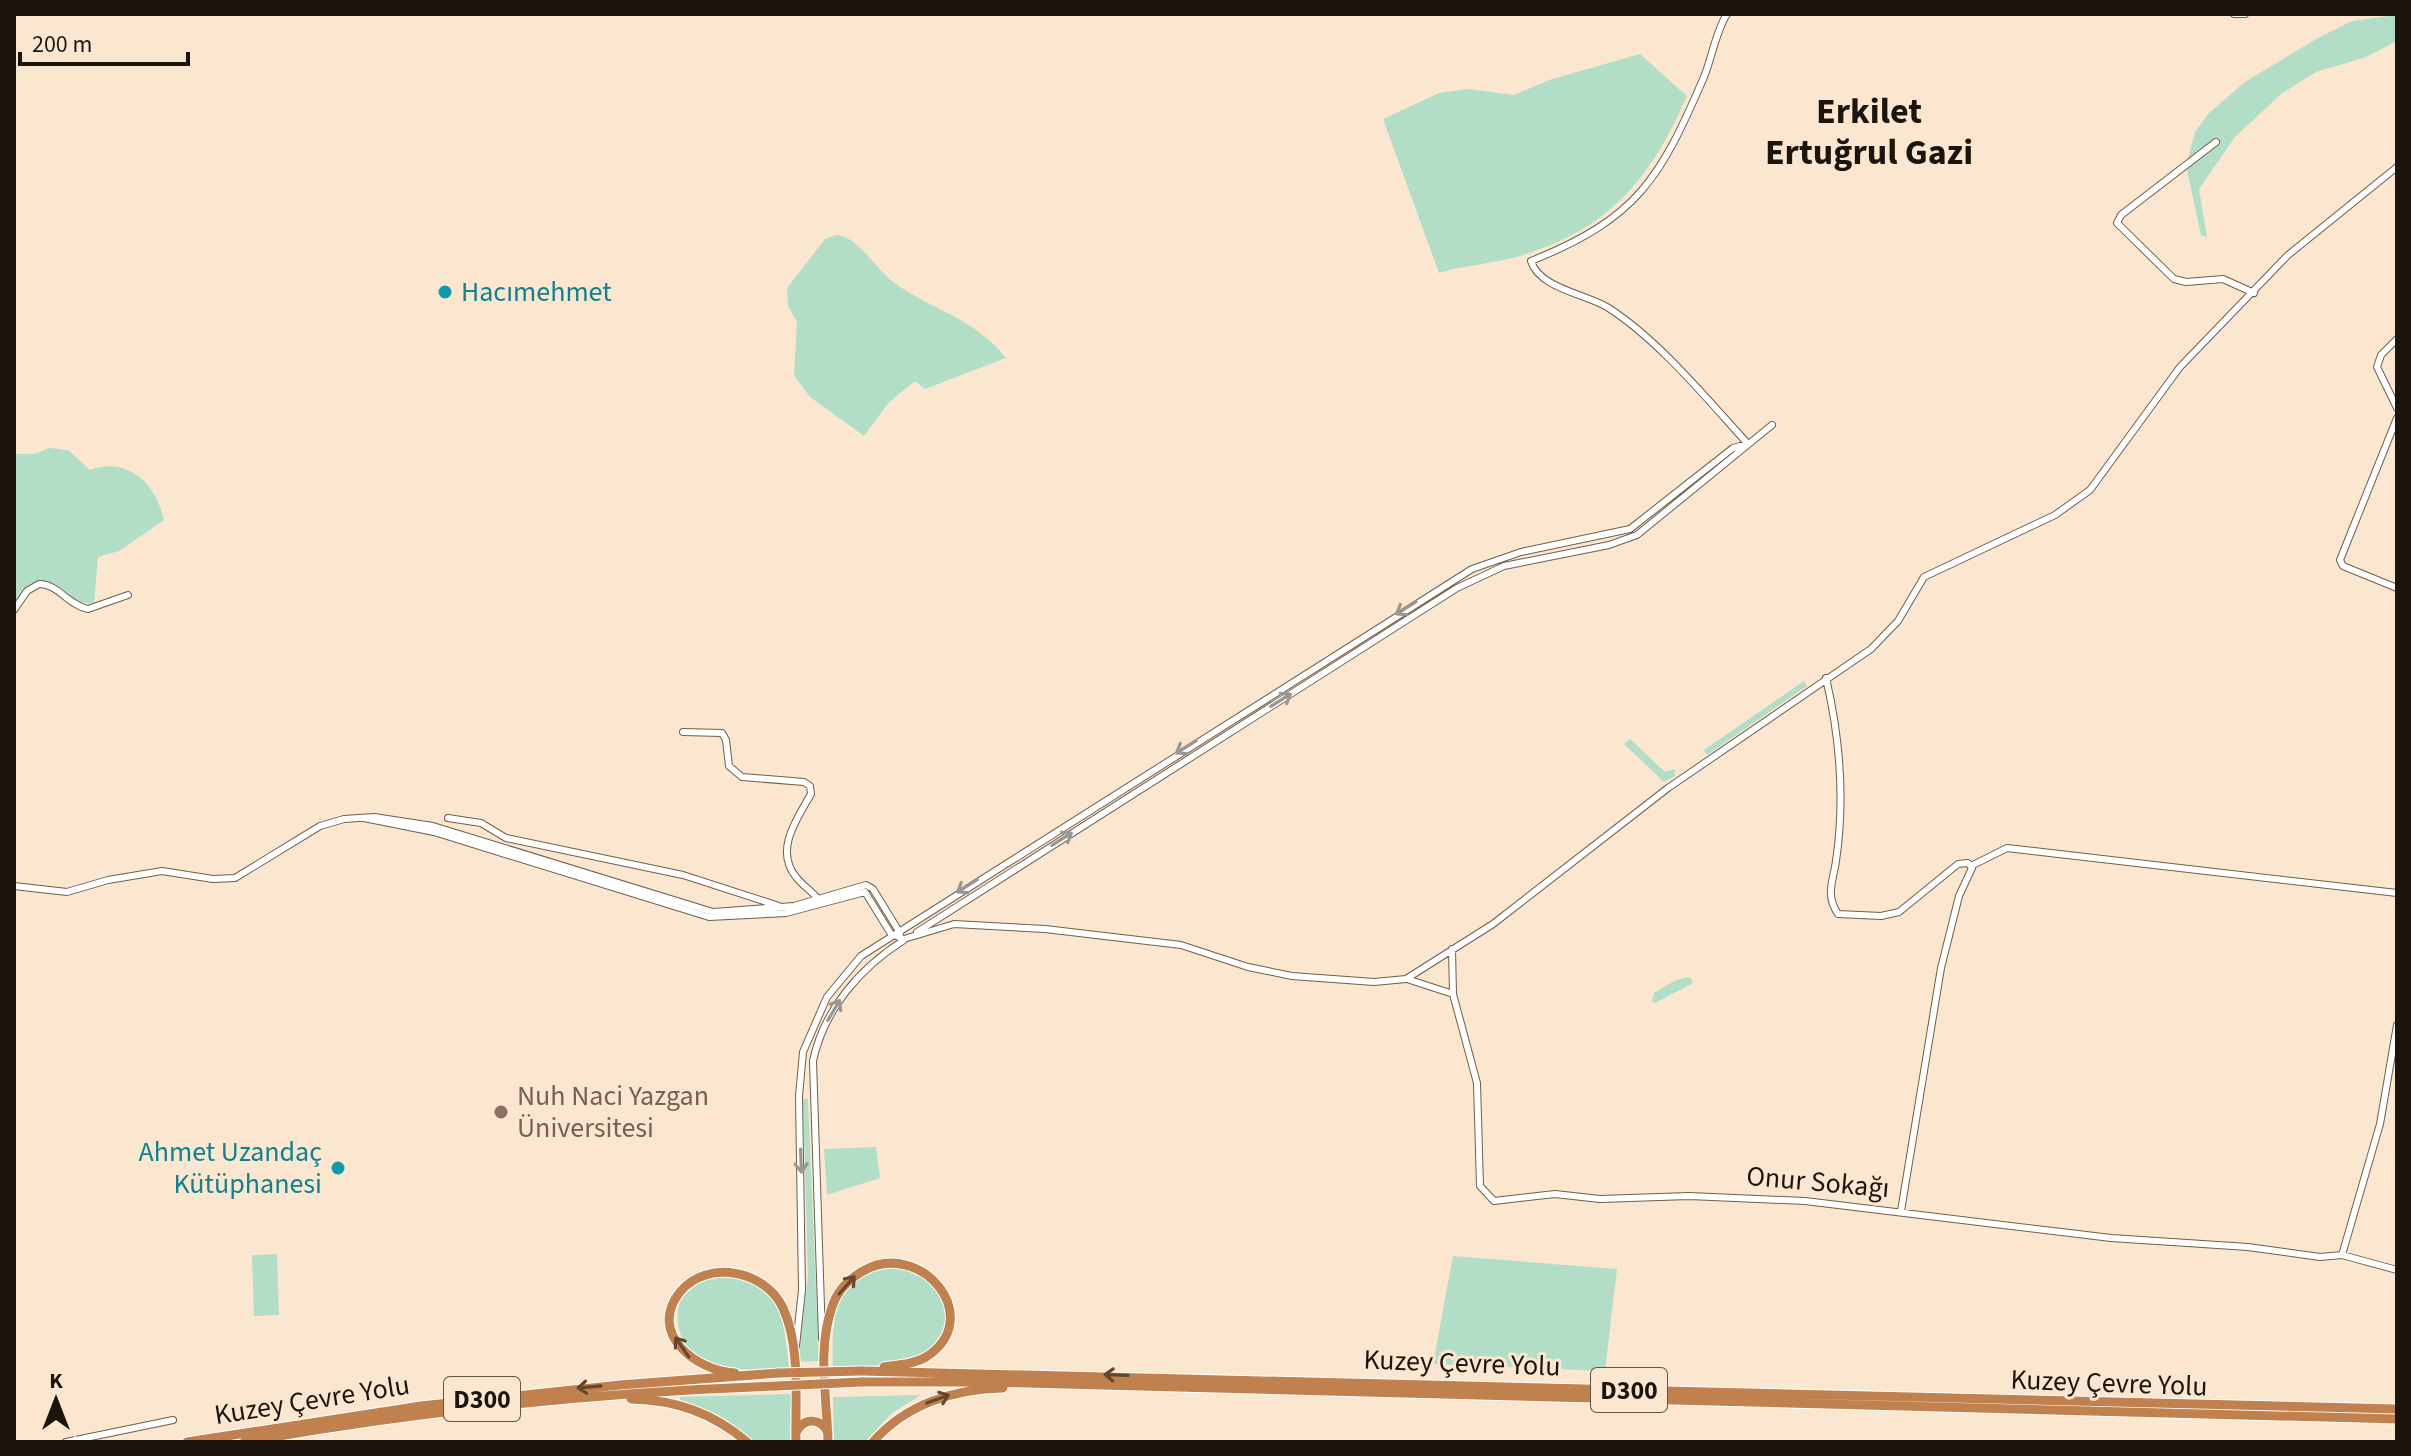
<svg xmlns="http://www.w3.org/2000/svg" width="2411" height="1456" viewBox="0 0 2411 1456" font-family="'Source Sans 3',sans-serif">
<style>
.green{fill:#b2dec8}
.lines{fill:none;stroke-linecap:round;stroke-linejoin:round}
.minor-casing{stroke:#705e4b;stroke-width:8}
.highway-casing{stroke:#fff;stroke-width:11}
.minor{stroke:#fff;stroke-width:6}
.highway{stroke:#c1814f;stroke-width:9}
.highway-bridge-casing{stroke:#fff;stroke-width:11;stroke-linecap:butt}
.highway-bridge{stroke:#c1814f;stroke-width:9}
.oneway{stroke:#999692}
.oneway2{stroke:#66462b}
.culture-dot{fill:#0f9aa8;stroke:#fbe6d0;stroke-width:3}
.education-dot{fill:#8d6e63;stroke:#fbe6d0;stroke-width:3}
.labels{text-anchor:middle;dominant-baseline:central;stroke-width:6;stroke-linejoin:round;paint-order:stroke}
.shield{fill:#fbe6d0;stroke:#5f5448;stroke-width:2}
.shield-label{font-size:26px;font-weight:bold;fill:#1c150d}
.culture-label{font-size:28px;fill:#0d838f;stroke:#fbe6d0;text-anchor:start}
.education-label{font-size:28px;fill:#785e54;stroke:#fbe6d0;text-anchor:start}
.street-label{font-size:28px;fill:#1c150d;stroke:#fbe6d0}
.district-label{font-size:36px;font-weight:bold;fill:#1c150d;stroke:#fbe6d0}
</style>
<rect width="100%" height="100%" fill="#fbe6d0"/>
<path class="green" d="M2397 15V41L2366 57 2316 72 2281 94 2235 137 2199 189 2207 237 2201 235 2186 166 2195 132 2209 113 2245 82 2318 38 2352 21Z
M1640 54 1687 96C1650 180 1608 231 1516 257 1491 264 1465 265 1439 273L1383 119 1439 93 1468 89 1514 95 1549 80Z
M837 235C858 237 876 269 893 282 933 311 972 316 1006 358L925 389 915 381 889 402 864 436 810 397 794 375 797 322 788 306 787 288 825 239Z
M49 448 68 450 90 470C127 456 156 483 164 520L119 551 98 557 94 603C69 606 62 583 39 580L25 588 14 608V454H35Z
M1804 681 1807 686 1707 755 1704 750Z
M1630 739 1665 772 1675 769V776L1664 782 1624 744Z
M1690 977 1693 983 1655 1003 1652 1001 1654 993 1676 980Z
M803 1099H808L819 1361 798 1362 808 1275Z
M876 1147 880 1178 827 1195 824 1149Z
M277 1254 279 1315 254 1316 252 1255Z
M1453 1256 1617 1269 1605 1371 1433 1364Z
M889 1266C898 1268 911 1268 919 1273 951 1289 956 1334 925 1353 900 1369 861 1365 833 1367 831 1318 834 1278 889 1266Z
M723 1276C782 1280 784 1320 789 1368 754 1369 699 1378 682 1338 676 1323 676 1309 683 1295L705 1279Z
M792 1394 794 1442H755L718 1415 680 1400V1397Z
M921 1395 892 1413 865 1442H834L833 1397Z"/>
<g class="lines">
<defs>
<path id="minor" d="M1727 14C1716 31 1712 57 1704 77 1660 179 1638 218 1531 261 1539 288 1585 294 1607 307 1658 339 1707 399 1748 444
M2234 14H2245
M2216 142 2121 215 2117 223 2174 279 2186 282 2223 279 2254 293
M2397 339 2381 355 2377 367 2397 408
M2397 418 2340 560 2343 566 2397 588
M14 610 27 591 39 584C58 584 68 605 88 609L128 595
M1826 678C1840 738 1845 800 1836 861 1833 882 1825 895 1838 914L1881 916 1899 912 1958 864 1968 863 1972 868 1959 896 1941 968 1901 1211
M683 732 722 733 726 740 729 766 742 777 804 782 810 786 811 794C797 819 774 850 796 877 803 886 812 891 819 900
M364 818 434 832 709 917 786 913 865 892 891 934 904 939 954 924 1045 929 1181 945 1248 967 1292 976 1374 982 1406 979 1493 924 1668 788 1871 649 1898 621 1924 577 2055 515 2090 490 2180 367 2288 255 2397 167
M448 818 481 823 506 838 683 875 779 906
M1971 866 2007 848 2397 893
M14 886 67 892 108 880 162 871 213 879 235 878 320 826 344 819 374 817 433 826 713 912 794 906 866 885 873 889 900 933
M917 932 1457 588 1504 566 1609 545 1637 535 1772 425
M1452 949 1453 994 1477 1083 1480 1186 1494 1201 1555 1194 1600 1199 1689 1196 1805 1201 2111 1238 2248 1247 2320 1257 2342 1255 2397 1270
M1407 979 1453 994
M2342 1255 2380 1124 2397 1025
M822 1338 813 1061C824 1009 860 968 904 940
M796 1346 802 1290 799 1096 803 1052 827 997 861 956 1472 569 1521 552 1630 529 1733 448 1747 444
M66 1442 173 1420"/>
<path id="highway" d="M861 1371 2397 1409
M735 1373C696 1371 647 1333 680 1292 708 1258 766 1271 783 1308 801 1347 795 1401 796 1442
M862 1382H985L2397 1419
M631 1399C676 1400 713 1413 747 1442
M797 1431C805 1417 821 1418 828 1433
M187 1442 421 1406 620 1385 779 1373
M244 1442C420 1411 598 1392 777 1386
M828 1442C827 1398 817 1350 832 1307 837 1291 849 1279 863 1271 921 1238 987 1318 926 1357 914 1364 898 1365 884 1367
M873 1442C906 1404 954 1389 1003 1388"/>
</defs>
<use href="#minor" class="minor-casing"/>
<use href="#highway" class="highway-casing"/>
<use href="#minor" class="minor"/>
<use href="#highway" class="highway"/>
<defs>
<path id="highway-bridge" d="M779 1373 861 1371
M777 1386 862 1382"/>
</defs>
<use href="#highway-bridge" class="highway-bridge-casing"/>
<use href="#highway-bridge" class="highway-bridge"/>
</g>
<defs><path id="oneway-shaft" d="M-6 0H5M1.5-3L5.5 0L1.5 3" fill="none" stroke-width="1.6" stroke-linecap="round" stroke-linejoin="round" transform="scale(2)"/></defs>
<g class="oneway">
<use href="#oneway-shaft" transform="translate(1406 608) rotate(148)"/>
<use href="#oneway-shaft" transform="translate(1281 700) rotate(-32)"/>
<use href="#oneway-shaft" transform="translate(1186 747) rotate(148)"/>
<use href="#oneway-shaft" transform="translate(1062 839) rotate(-32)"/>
<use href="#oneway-shaft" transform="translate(967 886) rotate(148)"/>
<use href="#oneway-shaft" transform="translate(834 1010) rotate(-59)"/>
<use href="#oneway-shaft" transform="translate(801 1161) rotate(88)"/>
</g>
<g class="oneway2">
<use href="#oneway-shaft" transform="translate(847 1285) rotate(-49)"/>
<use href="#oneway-shaft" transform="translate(682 1347) rotate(-125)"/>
<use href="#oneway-shaft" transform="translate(1116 1375) rotate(-178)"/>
<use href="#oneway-shaft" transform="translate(589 1387) rotate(175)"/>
<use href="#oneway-shaft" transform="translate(938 1399) rotate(-20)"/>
</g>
<g class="culture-dot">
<circle cx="445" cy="292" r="8"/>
<circle cx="338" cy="1168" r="8"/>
</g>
<circle class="education-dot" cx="501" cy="1112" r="8"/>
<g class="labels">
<g class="shield">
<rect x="1591" y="1368" width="76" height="44" rx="6"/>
<rect x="444" y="1377" width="76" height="44" rx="6"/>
</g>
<g class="shield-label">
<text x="1629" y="1390">D300</text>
<text x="482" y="1399">D300</text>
</g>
<g class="culture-label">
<text x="461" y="292">Hacımehmet</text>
<text x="322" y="1152" text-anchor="end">Ahmet Uzandaç<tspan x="322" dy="32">Kütüphanesi</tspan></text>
</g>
<g class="education-label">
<text x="517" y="1096">Nuh Naci Yazgan<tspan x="517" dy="32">Üniversitesi</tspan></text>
</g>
<g class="street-label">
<text transform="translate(1818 1182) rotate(5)">Onur Sokağı</text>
<text transform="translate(1462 1363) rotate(2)">Kuzey Çevre Yolu</text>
<text transform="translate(2109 1383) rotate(2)">Kuzey Çevre Yolu</text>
<text transform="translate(312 1400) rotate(-9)">Kuzey Çevre Yolu</text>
</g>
<g class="district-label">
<text x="1869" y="111">Erkilet<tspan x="1869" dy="41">Ertuğrul Gazi</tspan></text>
</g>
</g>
<rect width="2411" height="1456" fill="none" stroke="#1c150d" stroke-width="32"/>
<g transform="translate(56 1400)" stroke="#fbe6d0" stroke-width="6" paint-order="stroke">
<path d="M0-6L14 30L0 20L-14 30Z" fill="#1c150d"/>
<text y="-12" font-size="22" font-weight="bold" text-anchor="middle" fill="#1c150d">K</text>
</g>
<path d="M20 52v12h168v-12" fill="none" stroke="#1c150d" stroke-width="4"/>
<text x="32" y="52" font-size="24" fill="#1c150d" stroke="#fbe6d0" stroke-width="6" paint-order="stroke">200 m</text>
</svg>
